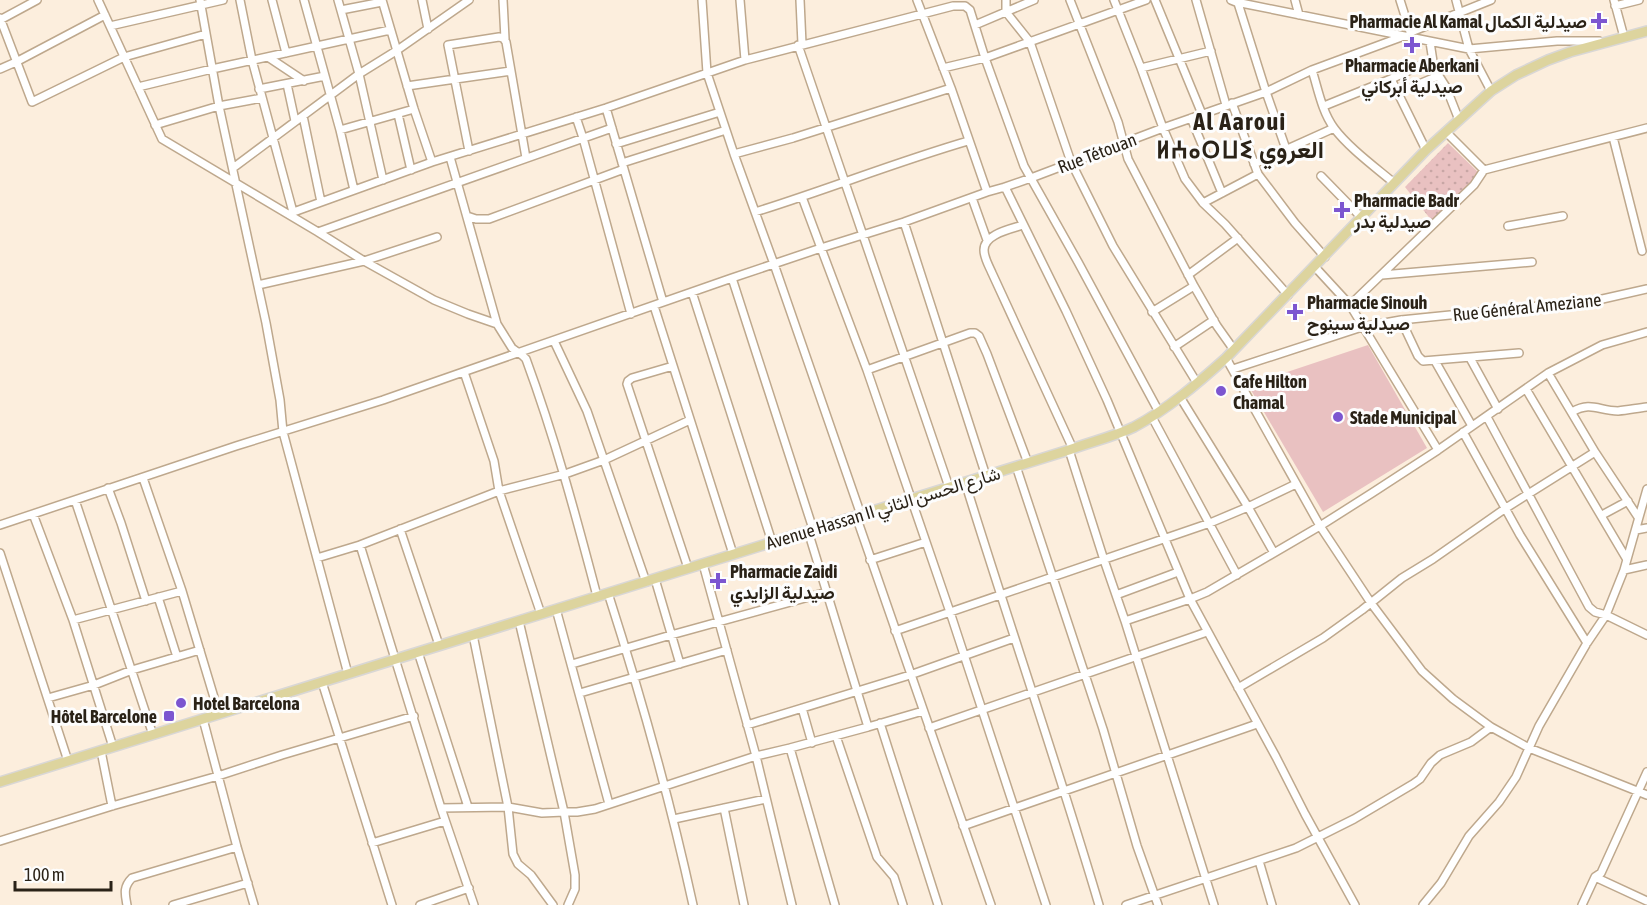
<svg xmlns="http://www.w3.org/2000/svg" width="1647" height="905" viewBox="0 0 1647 905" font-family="'Asap Condensed',Vazirmatn,'Noto Sans Tifinagh',sans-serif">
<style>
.grass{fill:#e9c1c1}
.park{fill:url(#park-dots)}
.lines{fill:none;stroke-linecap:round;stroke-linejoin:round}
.minor-casing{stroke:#bea88d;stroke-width:10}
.major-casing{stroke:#d9d7d5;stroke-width:12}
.minor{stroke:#fff;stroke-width:7}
.major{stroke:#ddd49e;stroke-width:9}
.poi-dot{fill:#7c56d0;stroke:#fdfdfd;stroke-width:2}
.labels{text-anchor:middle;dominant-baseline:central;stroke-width:6;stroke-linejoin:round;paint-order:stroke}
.poi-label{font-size:18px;font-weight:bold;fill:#2a2217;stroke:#fdfdfd;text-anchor:start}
.street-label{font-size:18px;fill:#2a2217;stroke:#fdfdfd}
.district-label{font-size:24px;font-weight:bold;letter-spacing:1.5px;fill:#2a2217;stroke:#fdfdfd}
</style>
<defs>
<pattern id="park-dots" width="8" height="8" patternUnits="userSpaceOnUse" patternTransform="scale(1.5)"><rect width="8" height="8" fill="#e9c1c1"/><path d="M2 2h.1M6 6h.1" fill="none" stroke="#c8a6a5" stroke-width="1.8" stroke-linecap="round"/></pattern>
</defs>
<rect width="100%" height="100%" fill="#fceedd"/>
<path class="grass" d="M1368 345 1427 448 1323 512 1248 385Z"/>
<path class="park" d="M1448 143 1480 174 1432 221 1405 187Z"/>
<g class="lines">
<defs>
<path id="minor" d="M98 0 162 139 318 232 364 261 434 300 468 314 497 324
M200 0 219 106 266 323 280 400 283 432 348 674
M240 0 252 60 293 212
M272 0 286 53
M304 0 340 130 354 190
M338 0 359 74 383 180
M422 0 428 29
M503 0 505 39
M702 0 707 73 734 154 793 138 951 88
M740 0 745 60
M800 0 802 44
M1006 0V12L1030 42 1071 162 1113 246 1197 383
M1070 0 1118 122 1128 159 1194 286 1217 326 1234 350
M1114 0 1141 68 1163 128 1185 179 1203 203 1225 224 1288 295
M1146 0 985 58 1024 166 1078 262 1159 412
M1155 0 1202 114
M1196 0 1226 105
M1231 0 1236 2 1469 49 1557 41H1599
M1237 0 1266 92 1286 149
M1295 0 1299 15
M1400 0 1411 35
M1456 0 1469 49 1491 91
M1614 0 1624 37
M1615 6 1639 0
M341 10 382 2
M0 18 32 102 124 57 206 34
M0 20 37 0
M975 25 1034 0
M110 26 223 0
M1411 32 1491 0
M1430 42 1434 68 1446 87 1459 120
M798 45 949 487
M268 57 304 81
M1141 68 1211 51
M0 69 16 62 105 15
M1312 70C1318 89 1322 112 1334 128 1348 147 1375 167 1394 183
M1391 79 1426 150
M287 84 295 121
M1419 84 1438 76
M407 86 511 71
M138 87 212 69 390 30
M259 89 325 76
M1232 103 1258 174 1295 223 1325 257
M1324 106 1391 79 1432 60
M606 108 663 302
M398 114 411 170
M303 116 321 202
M576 117 583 138 631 314
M1191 118 1222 193
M155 125 219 106 262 98
M340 130 414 109
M1446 132 1484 170
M1613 137 1642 251
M616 144 720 112
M469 151 448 45 499 37 503 38 506 42 526 158
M734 154 774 264 861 515
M450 157 497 324 512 348 523 356 526 359C555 438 576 516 597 596
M432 162 606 108 745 60 953 6H965L970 10 985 58 943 68
M622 163 726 130
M1254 164 1334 128
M233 168 359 74 396 51 469 0
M1321 176 1361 217
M987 192 1005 187
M802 197 821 248 904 222 987 192 951 88 917 0
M972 198 987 240
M1203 203 1258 174
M755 212C826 190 896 162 968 141
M288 214 432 162 414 109 382 0
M467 216 476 219H489L624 169
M904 222 986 476
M1023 225C1011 229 984 234 984 250 984 258 989 266 992 273L1073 449
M1508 226 1563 216
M318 232 612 128
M1315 267 1350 305 1438 450
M1188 275 1238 238
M1382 275 1532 262
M258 285 364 261 437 237
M692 292 772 542
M1350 305 1474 185 1484 170 1647 128
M654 306 733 554
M1152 312 1194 286
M1401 320 1418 356 1423 361 1519 353
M554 341 587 411 646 582
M1174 347 1214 320
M1226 358 1320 526 1371 603 1422 671 1453 699 1491 727 1529 748 1647 795
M1470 358 1498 409
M1435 361 1472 426
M673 366 632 378 628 381 627 384 688 568
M1233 369 1362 327 1401 320 1598 300 1647 289
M464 372 494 461 499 491 541 614
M1548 373 1595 452 1638 517
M1526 389 1626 558
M1180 397 1248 507 1274 553
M1572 412C1591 401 1599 411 1618 411 1628 410 1638 408 1647 407
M1152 417 1237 575
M1487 417 1589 607 1595 612 1606 615 1647 635
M1463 432 1520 535 1587 643
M1069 450 1104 560 1125 621 1214 905
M1028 463 987 354 979 336 975 333H970L867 370 950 612 1046 905
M1016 466 1103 729 1137 846 1158 905
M143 478 182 591 219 714
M965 482C1009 624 1057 763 1099 905
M108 488 121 523 146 601
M75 500 153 735
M33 514 73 620 113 747
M1602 515 1628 501
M856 516 991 905
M0 525 236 446 383 400 732 278
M400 529 439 645
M813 529 732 278 821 248 867 370
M1636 530 1647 528
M360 545 499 491 565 474 604 460 690 420
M0 553 68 761
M317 558 360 545 441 808 474 905
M870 560 926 542
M703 564 756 756 792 905
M1624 570 1647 565
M655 579 680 664
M608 593C641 696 670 800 693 905
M1116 595 1178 572
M158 597 177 657
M556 609 609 804
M73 620 182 591
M1125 621 1190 599 1207 592 1320 526 1372 493 1438 450 1548 373 1602 345 1647 332
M895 631 1210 523 1248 507 1296 484
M473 635 508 807 513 854 518 864 531 875 553 905
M418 652 468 807
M572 664 671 635 827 592
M322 682 392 905
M1238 688 1323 638 1362 610 1402 578 1433 559 1506 508 1595 452
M580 693 727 650
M48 698 94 685 132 670 200 650
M802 708 812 743
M203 719 237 847 254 905
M880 723 938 905
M747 725 910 675 1014 638
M868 727 923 711
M929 728 1207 632
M836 736 877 857 894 877 903 905
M790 748 835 905
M101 751 112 806
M441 808 508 807 542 813 564 812 519 621
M724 808 744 905
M674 819 766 799
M963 826 1257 724
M0 841 112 806 218 776 282 755 414 716
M372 843 445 821
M1259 861 1272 905
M1595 877 1647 901
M127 905C125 894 123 887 132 878L237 847
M173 905 248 883
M420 905 469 888
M568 905 575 889V875L564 812H577L595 809 756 756 790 748 868 727 808 531
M1126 905 1296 848 1354 819 1413 784 1420 779 1431 763 1440 755 1471 742 1491 727
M1355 905 1305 814 1276 757 1190 599 1107 400 1066 311 1005 187 1031 178 1163 128 1266 92 1312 70 1404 36
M1423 905 1441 883 1469 836 1499 802 1516 777 1539 726 1587 643 1606 615 1624 570 1647 489
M1582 905 1595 877 1601 873 1647 772"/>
<path id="major" d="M0 782 1069 450C1090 442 1113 437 1134 427 1168 409 1198 383 1226 358L1426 150 1491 91 1516 75 1548 60 1570 52 1647 31"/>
</defs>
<use href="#minor" class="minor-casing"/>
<use href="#major" class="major-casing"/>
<use href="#minor" class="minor"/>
<use href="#major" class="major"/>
</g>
<g class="poi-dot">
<path d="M1596 12h6v6h6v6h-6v6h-6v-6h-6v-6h6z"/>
<path d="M1409 36h6v6h6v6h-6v6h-6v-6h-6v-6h6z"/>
<path d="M1339 201h6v6h6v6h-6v6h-6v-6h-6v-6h6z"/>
<path d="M1292 303h6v6h6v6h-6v6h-6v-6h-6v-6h6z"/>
<circle cx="1221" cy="391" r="6"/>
<circle cx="1338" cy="417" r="6"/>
<path d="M715 572h6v6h6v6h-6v6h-6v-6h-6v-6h6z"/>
<circle cx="181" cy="703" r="6"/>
<rect x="163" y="710" width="12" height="12" rx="3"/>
</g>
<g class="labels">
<g class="poi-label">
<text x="1587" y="21" text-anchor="end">Pharmacie Al Kamal صيدلية الكمال</text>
<text x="1412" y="65" text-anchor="middle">Pharmacie Aberkani<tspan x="1412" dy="21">صيدلية أبركاني</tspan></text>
<text x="1354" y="200">Pharmacie Badr<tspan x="1354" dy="21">صيدلية بدر</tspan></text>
<text x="1307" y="302">Pharmacie Sinouh<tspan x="1307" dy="21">صيدلية سينوح</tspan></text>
<text x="1233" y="381">Cafe Hilton<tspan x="1233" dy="21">Chamal</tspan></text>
<text x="1350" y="417">Stade Municipal</text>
<text x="730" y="571">Pharmacie Zaidi<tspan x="730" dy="21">صيدلية الزايدي</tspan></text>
<text x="193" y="703">Hotel Barcelona</text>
<text x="157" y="716" text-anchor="end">Hôtel Barcelone</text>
</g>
<g class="street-label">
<text transform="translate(1097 153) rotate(-21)">Rue Tétouan</text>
<text transform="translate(1527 307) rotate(-6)">Rue Général Ameziane</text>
<text transform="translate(883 508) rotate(-17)">Avenue Hassan II شارع الحسن الثاني</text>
</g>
<g class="district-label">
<text x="1240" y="121">Al Aaroui<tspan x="1240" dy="28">ⵍⵄⴰⵔⵡⵉ العروي</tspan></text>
</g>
</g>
<path d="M15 881v9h96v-9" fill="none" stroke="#2a2217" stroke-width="3"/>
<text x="24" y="881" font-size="18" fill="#2a2217" stroke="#fdfdfd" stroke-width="4.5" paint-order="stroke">100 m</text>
</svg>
